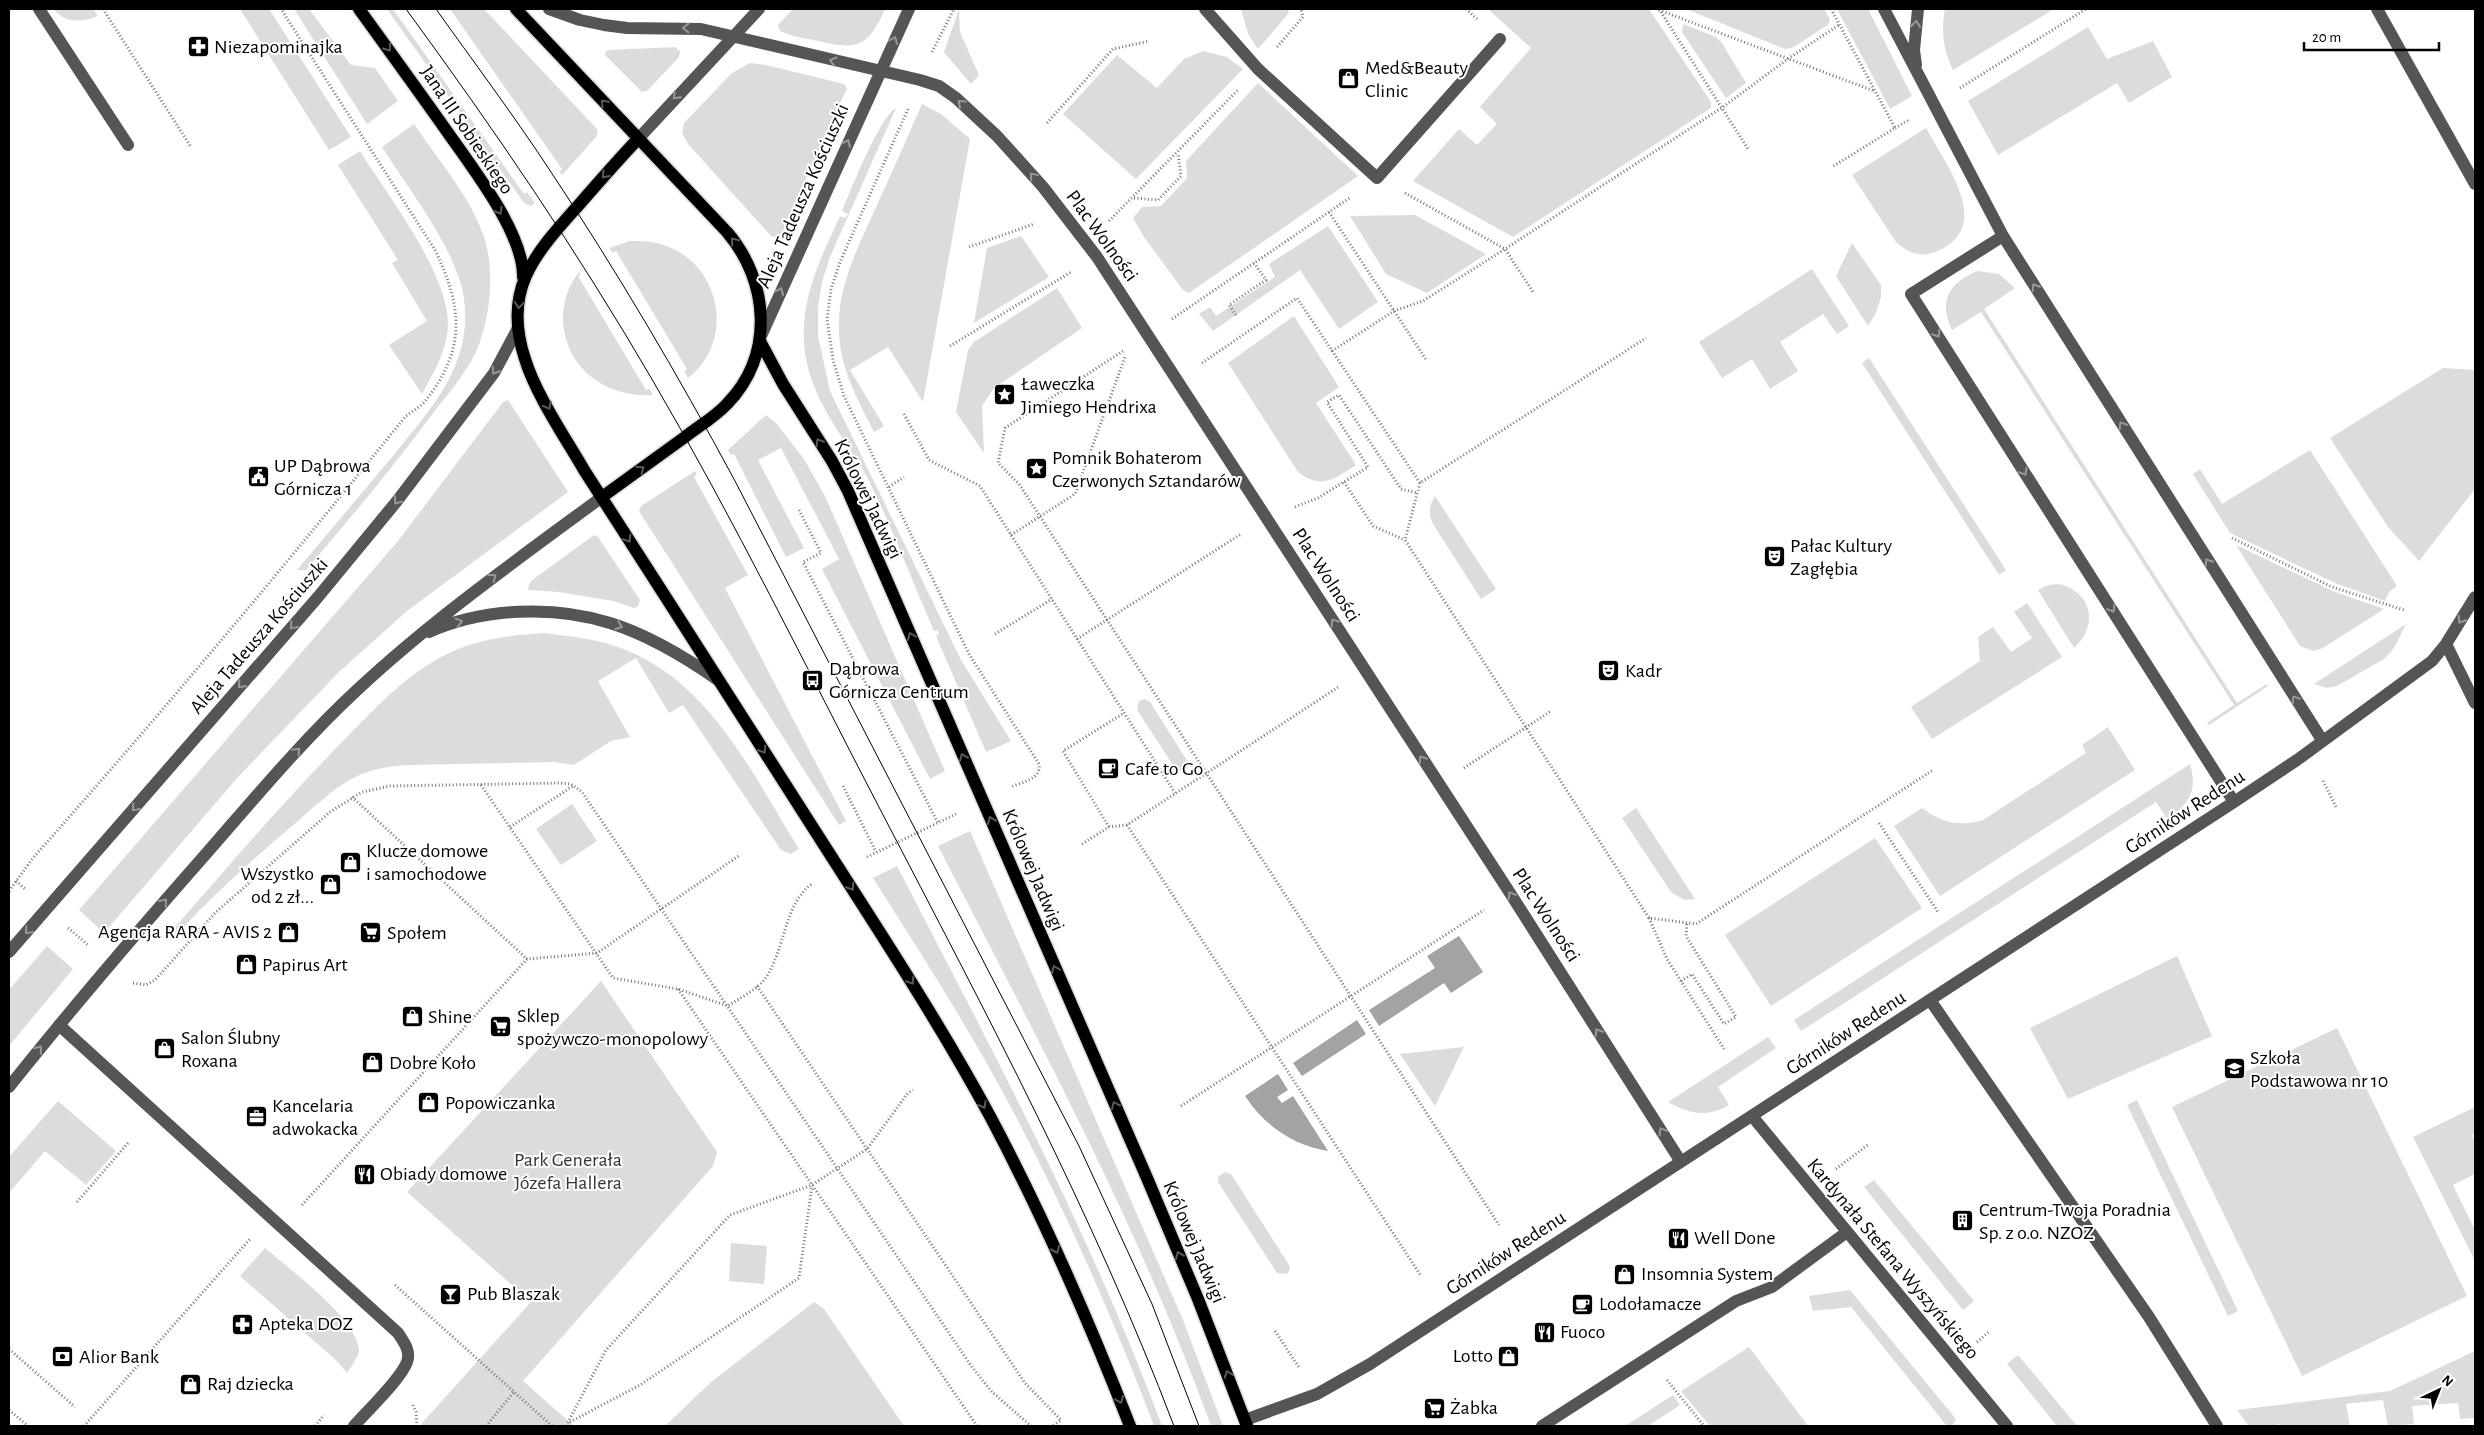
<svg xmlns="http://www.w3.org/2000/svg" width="2484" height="1435" viewBox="0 0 2484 1435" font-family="'Alegreya Sans',sans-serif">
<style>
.green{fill:#dcdcdc}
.water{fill:#a3a3a3}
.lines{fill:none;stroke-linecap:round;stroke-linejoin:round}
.major-casing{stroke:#dbdbdb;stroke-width:15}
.path{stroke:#777;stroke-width:3;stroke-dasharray:1 2.5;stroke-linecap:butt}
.minor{stroke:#555;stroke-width:12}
.major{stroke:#000;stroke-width:12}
.tram{stroke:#000;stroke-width:1}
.oneway{stroke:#999}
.oneway2{stroke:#595959}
.labels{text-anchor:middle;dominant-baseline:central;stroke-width:4;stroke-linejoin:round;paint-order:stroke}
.poi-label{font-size:20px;fill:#000;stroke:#fff;text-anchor:start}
.street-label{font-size:20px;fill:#000;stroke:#fff}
.park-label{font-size:20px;fill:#333;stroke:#fff}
</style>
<rect width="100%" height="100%" fill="#fff"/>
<path class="green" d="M54 9H93L98 16C83 22 64 24 54 9Z
M240 9H269L351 137 329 150Z
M294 9H309L351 65 375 68 398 101 367 124Z
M387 9H393L524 194 527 192 535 203 531 206 524 203Z
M450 9H484L598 130 596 137 562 175 559 172 562 169Z
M793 9H885C867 50 855 50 814 40 803 38 790 36 780 31L778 25Z
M959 9 960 32 979 75 971 84 944 52Z
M1241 9H1289L1288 14 1258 49 1248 34Z
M1488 9H1649L1711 102V108L1513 237 1413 181 1459 129 1477 145 1497 124 1480 107 1531 48Z
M1686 9H1824L1830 19 1829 24 1794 47 1785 49Z
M1837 9H1868L1912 96 1890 109Z
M1945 9H2054L1953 70C1943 49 1941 32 1945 9Z
M1683 24 1716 37 1722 43 1746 83 1726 98 1682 32Z
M2088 27 2107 59 2153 41 2172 77 2129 103 2117 83 1998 155 1968 101Z
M675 47 680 51 679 57 648 90 642 92 605 55 606 51C609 49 665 48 675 47Z
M1203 51 1227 57 1243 69 1136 179 1063 114 1117 55 1157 88 1184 59Z
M750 63 766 65 844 84 847 88 782 233 777 238 771 236 688 144 682 133 684 123 732 73Z
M1258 83 1358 176 1189 293 1183 290 1144 237 1133 218 1142 207 1161 206 1187 178 1186 161Z
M922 104 941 114 970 139 923 402 888 347 850 370 884 426 874 432C860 404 844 376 840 344 833 293 857 250 877 205 892 172 907 138 922 104Z
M896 108 830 257 822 282 818 307V336L830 391 961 660 1011 741 986 752 936 636 939 634 937 630 934 631C912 581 893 529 869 481 852 449 827 420 814 386 789 323 814 272 840 216L845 218 848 214 842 211C851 190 880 116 896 108Z
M414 124C438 160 472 198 485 240 495 274 490 320 476 352 464 377 444 398 428 420 389 472 348 521 306 570H297C330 530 364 491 397 451 421 421 449 390 460 352 467 329 467 304 460 281 445 235 408 188 382 147Z
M1926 128C1946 165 1996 228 1935 252 1920 258 1907 252 1896 242L1852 175Z
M360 151C388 196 447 271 448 323 448 349 434 372 422 394L389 345 427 321 392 263 398 260 338 165Z
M1415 215 1486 254 1427 293 1386 274 1350 216Z
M1328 226 1378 302 1339 329 1300 270 1213 331 1199 314 1210 307 1216 316 1275 277 1269 264Z
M1021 236 1049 277 974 323 987 248Z
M630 241C641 241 653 241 664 245 721 264 736 341 688 378L684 371 687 369 616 251 613 253 609 248Z
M1852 243 1881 285V297L1876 313 1868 326 1836 276Z
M1812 269 1849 326 1837 334 1823 314 1780 342 1798 371 1770 389 1752 359 1722 378 1699 342Z
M1978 271 1999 274 2015 288 1984 309 2237 703 2267 684 2268 686 2209 725 2207 723 2234 705 1981 312 1952 330C1938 302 1949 282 1978 271Z
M579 272 581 274 578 276 646 390 650 389 653 395C606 398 564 368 563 318 563 301 569 285 579 272Z
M1057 288 1082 328 994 388 982 406 984 453 956 412 968 350 974 342Z
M1294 316 1339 387 1316 403 1356 465C1334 479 1322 490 1298 472L1228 363Z
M1869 358 2006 570 1999 575 1862 363Z
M2443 368 2475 370V489L2419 561 2388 527 2330 438Z
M508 400 568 492 407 611 339 672 238 777 104 933 79 910 398 541 503 402Z
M766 415 776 423 804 459 825 496 945 771 930 779 822 569 839 559 781 448 758 460 804 548 786 557 734 454 731 455 728 450Z
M2310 450 2397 586 2389 592 2385 601 2335 583 2230 533 2193 474 2200 469 2222 504Z
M695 471 697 474 694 477 748 575 725 588 846 821 839 825 639 511 641 506Z
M1435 496 1496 589 1481 599 1433 524C1428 514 1429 505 1435 496Z
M594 535 598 537 640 600 638 606 634 608 613 601 559 592 529 590 528 588 531 581Z
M2236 545 2333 591 2384 609 2323 648 2314 651 2300 646Z
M2059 584C2092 592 2099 625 2074 648L2038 590 2048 585Z
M2027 603 2062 657 1932 739 1911 707 1980 661 1978 637 1993 627 2011 652 2032 638 2014 612Z
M2406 624 2394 648 2384 659 2337 686 2327 688 2314 684Z
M544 633C567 636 592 638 615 646 708 677 751 772 799 849L791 854 781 850 683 705 669 713 636 658 598 681 630 737 611 741 574 765 554 762 407 765C389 766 371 769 355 777 332 789 312 809 292 826 250 862 210 897 173 939L169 934C226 869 283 802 344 740 378 705 412 668 458 649 485 638 515 635 544 633Z
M1145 699 1150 702 1188 762 1189 766 1185 770 1177 771 1137 710 1139 701Z
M2108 727 2135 770 1940 896 1894 826 1922 808C1942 823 1959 827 1983 820L2086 753 2082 745Z
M2190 764C2198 792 2189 802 2168 820L2156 802 1801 1031 1794 1020Z
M572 804 597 841 561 865 536 829Z
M1636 808 1695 899 1684 900 1671 892 1622 818Z
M970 831 1183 1320 1223 1426H1211C1138 1224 1036 1036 938 846Z
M1875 838 1922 908 1771 1006 1725 935Z
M897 866C992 1050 1090 1232 1162 1426H1154C1114 1320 1068 1216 1015 1115 972 1033 922 955 873 878Z
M47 946 73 969 9 1046V990Z
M2177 956 2212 1036 2068 1099 2030 1028Z
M601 981 717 1152 713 1166 523 1381 574 1426H422V1423L531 1302 407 1192Z
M2337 1028 2467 1296 2302 1376 2172 1107Z
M1768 1037 1776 1048 1718 1087 1729 1105C1707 1118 1689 1114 1668 1102Z
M1464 1047 1435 1106 1400 1054Z
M2137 1100 2238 1311 2228 1316 2127 1105Z
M58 1101 116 1151 86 1185 45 1151 9 1193V1157Z
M2475 1107V1134L2472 1135 2475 1142V1174L2453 1185 2475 1230V1261L2413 1137Z
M1225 1172 1231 1174 1289 1265 1290 1270 1287 1274 1277 1273 1218 1182V1177Z
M1874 1180 1974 1301 1963 1310 1864 1187Z
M731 1243 767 1246 764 1284 729 1281Z
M265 1248C288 1268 356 1318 359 1349 359 1357 351 1366 347 1373L337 1361 240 1276Z
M1850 1290 1956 1419 1952 1426H1947L1851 1307 1813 1311 1809 1296Z
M814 1302 824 1309 904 1426H665L710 1383Z
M1749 1347 1808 1426H1710L1681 1391Z
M2475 1351V1418L2460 1419 2458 1403 2412 1406 2414 1424 2388 1426 2383 1400 2346 1404 2350 1426H2281L2278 1424 2274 1426H2249L2237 1410 2390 1391Z
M2018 1355 2077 1426H2057L2007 1364Z
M1673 1395 1680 1405 1648 1426H1625Z"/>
<path class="water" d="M1459 936 1483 972 1451 993 1444 983 1379 1026 1369 1010 1435 968 1427 956Z
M1357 1020 1366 1034 1302 1076 1293 1063Z
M1278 1074 1288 1090 1277 1097 1282 1103 1293 1096 1328 1151C1292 1145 1264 1125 1245 1096Z"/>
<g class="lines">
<defs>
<path id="major" d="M359 9C388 49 417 89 446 130 471 166 524 233 523 277
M516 9 727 232C769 281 775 355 727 404 715 417 699 426 685 437 657 457 630 477 602 497
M638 139C617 161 597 184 577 207 534 255 502 290 525 359 536 395 565 437 584 470 662 591 740 713 817 834 877 928 938 1020 991 1118 1044 1218 1089 1321 1130 1426
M760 341 783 384 832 461 848 491 1147 1178 1198 1299 1247 1426"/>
</defs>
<use href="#major" class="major-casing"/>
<path class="path" d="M103 9 191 147
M1466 9 1477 19
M1659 9 1748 149
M1831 9 1895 128 1832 167
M1659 10 1874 91
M1277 47 1303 17 1301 9
M932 52 954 9
M1960 88 2086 9
M908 109 840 262 831 289 827 319 833 360 844 396 969 654 1039 764C1042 779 1022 782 1011 787
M1047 123 1113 49 1149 41
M1895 128 1909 120
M1405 193 1505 249 1533 292
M1134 198 1158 200 1181 176 1178 153
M1329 212 1427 361
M1109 221 1238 90
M969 247 1034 224
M1236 315 1229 305 1266 280 1254 263
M1172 319 1351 197
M950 346 1071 272
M1123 351 1005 428 998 463 1019 484 1499 1225
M1332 351 1394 311 1423 301 1505 249 1723 107 1789 58 1839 25
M1202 363 1297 298 1420 483 1646 338
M904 414 929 460 980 486 1175 793
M1344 482 1373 526 1405 540
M1420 483 1405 540 1649 918 1696 924 1933 770
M889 487 904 477
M1295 507 1318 498 1368 467 1327 402 1339 395 1401 489 1417 493
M799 510 821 553 803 562 938 823
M1011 535 1075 494 1125 357
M2232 538 2332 587 2404 610
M995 634 1052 599
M1077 639 1241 534
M1464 768 1551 711
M2323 781 2337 809
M481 785 613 978 678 989 728 1006C740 998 756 990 765 979 785 951 784 903 812 884
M843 786 876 852
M352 797 527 959
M1879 823 1938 912
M1127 825 1421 1276
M510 827 573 786
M1109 827 1063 751 1124 713
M1082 844 1109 827 1127 825 1340 686
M867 857 956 814
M16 881 25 889
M9 891 33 858C161 714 284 567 405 417 412 411 421 407 426 400 467 348 462 306 435 250L281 9
M1649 918 1667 959 1724 1049
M68 928 88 945
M1681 981 1692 974 1724 1024 1736 1017 1686 936 1687 923
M133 983 146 985 155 980 215 913 330 812 362 792 390 786 560 783 571 784 582 792 972 1367 992 1392 1031 1426
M757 986 1025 1383 1061 1420 1052 1426
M678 989 977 1426
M1181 1106 1484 910
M1836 1169 1869 1144
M77 1202 128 1143
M302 1205 527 959 597 953 740 855
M395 1285 552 1426
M1275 1331 1300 1369
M1977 1342 1990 1331
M9 1349 75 1407
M1667 1380 1704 1426
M413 1405 416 1412 417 1426
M9 1410 28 1426
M570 1422 640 1385 799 1278 812 1186
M84 1426 250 1239
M315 1426 324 1415
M486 1426 514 1392
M566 1426 606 1350 730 1215 812 1185 867 1149 908 1093 913 1090"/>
<path class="minor" d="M39 9 128 145
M549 9 580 20 604 25 627 28 701 29 920 80 939 86 956 98 997 136 1043 187 1097 257 1510 893 1681 1162
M1205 9 1258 69 1377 178 1500 39
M1884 9 2003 236 2322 740
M2377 9 2475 184
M1916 65 1914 50 1918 9
M638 139 759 9
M2003 236 1911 294 2234 802
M761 336 909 9
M429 632C483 608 554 605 610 623 649 635 685 657 718 680
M2446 644 2475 703
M9 952 318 597 397 501 494 373 518 328
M1930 1000 2149 1317 2217 1426
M59 1025 398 1333C404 1342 411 1351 407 1362 401 1379 367 1411 354 1426
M9 1087C72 1008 138 931 205 855 254 799 302 741 357 690 433 619 518 559 602 497
M1752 1116 2007 1426
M1245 1420 1317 1394 1370 1364 2234 802 2297 760 2432 661 2446 644 2475 597
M1542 1426 1736 1301 1772 1287 1847 1232"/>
<use href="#major" class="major"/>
<path class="tram" d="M406 9C494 129 578 252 653 381 735 521 806 667 881 811 986 1013 1093 1213 1174 1426
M436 9C473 61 512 113 547 166 615 268 677 373 735 481L1079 1146 1152 1304 1199 1426"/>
</g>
<defs><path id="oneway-chevron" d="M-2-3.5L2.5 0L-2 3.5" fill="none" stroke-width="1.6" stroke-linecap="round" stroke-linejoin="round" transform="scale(1.25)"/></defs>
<g class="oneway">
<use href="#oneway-chevron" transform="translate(1916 24) rotate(-83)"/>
<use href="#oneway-chevron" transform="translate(686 28) rotate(-179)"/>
<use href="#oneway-chevron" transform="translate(894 40) rotate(-65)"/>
<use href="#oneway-chevron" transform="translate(833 61) rotate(-166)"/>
<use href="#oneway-chevron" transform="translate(676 96) rotate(134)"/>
<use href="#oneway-chevron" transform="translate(961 103) rotate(-138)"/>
<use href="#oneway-chevron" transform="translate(847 143) rotate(-65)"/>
<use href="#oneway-chevron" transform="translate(1033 176) rotate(-130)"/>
<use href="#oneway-chevron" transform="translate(2035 287) rotate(-122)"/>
<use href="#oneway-chevron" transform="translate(780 291) rotate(-67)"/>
<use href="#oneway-chevron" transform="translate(1937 334) rotate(58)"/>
<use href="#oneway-chevron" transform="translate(495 371) rotate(123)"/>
<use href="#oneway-chevron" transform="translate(2122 425) rotate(-122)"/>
<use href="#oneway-chevron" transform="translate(2024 472) rotate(58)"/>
<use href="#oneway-chevron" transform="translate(397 501) rotate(128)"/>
<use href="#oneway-chevron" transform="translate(2208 562) rotate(-122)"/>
<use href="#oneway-chevron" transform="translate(493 577) rotate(-36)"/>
<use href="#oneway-chevron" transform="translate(2112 609) rotate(58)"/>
<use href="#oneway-chevron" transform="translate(2461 620) rotate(122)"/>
<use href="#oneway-chevron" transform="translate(459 622) rotate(-15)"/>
<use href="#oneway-chevron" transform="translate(1334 622) rotate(-123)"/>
<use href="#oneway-chevron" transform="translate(293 626) rotate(131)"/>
<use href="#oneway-chevron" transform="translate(619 626) rotate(20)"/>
<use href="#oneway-chevron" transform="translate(241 685) rotate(131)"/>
<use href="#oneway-chevron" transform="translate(2295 699) rotate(-123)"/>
<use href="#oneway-chevron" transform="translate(297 751) rotate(-47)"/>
<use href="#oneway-chevron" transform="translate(1422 759) rotate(-123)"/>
<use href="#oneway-chevron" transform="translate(135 808) rotate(131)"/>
<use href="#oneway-chevron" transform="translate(1511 895) rotate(-123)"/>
<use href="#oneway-chevron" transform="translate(164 902) rotate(-49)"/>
<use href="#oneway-chevron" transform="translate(28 931) rotate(131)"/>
<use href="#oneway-chevron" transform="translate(1598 1032) rotate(-122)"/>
<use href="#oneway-chevron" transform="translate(39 1049) rotate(-51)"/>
<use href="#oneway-chevron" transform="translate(1662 1131) rotate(-122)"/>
</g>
<g class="oneway2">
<use href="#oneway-chevron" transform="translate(388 48) rotate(54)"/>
<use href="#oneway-chevron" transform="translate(604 103) rotate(-133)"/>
<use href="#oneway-chevron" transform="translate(605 175) rotate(132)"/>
<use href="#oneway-chevron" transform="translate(499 211) rotate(60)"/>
<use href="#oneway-chevron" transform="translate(734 241) rotate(-129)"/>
<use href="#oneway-chevron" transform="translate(519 305) rotate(96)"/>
<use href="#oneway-chevron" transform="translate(548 406) rotate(62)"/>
<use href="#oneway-chevron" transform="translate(819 442) rotate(-123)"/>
<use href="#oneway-chevron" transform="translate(641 469) rotate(-36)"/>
<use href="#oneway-chevron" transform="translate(628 539) rotate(57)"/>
<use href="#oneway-chevron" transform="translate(911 636) rotate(-113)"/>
<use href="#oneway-chevron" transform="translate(763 750) rotate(57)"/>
<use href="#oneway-chevron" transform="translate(963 757) rotate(-113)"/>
<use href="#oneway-chevron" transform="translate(991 820) rotate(-113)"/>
<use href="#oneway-chevron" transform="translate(851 887) rotate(57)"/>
<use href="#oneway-chevron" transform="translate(1055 969) rotate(-113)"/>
<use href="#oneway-chevron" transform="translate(911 981) rotate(58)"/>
<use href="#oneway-chevron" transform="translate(983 1105) rotate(61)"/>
<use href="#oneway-chevron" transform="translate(1115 1105) rotate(-114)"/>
<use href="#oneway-chevron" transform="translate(1056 1250) rotate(66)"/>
<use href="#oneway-chevron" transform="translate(1179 1255) rotate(-113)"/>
<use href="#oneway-chevron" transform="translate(1228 1374) rotate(-110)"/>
<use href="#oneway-chevron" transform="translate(1120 1400) rotate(68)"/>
</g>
<defs>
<symbol id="pharmacy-square" viewBox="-11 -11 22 22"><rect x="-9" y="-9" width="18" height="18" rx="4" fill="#000" stroke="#fff"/><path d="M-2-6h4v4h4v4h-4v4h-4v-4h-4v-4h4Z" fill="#fff"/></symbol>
<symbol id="shop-square" viewBox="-11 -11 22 22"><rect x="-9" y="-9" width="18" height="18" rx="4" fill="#000" stroke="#fff"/><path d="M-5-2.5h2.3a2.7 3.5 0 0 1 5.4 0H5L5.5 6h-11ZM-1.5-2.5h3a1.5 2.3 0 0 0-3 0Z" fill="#fff"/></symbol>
<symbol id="sight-square" viewBox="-11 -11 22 22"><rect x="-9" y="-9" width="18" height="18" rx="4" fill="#000" stroke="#fff"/><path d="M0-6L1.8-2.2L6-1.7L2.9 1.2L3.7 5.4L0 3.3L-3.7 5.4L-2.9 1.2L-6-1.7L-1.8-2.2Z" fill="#fff"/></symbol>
<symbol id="civic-square" viewBox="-11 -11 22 22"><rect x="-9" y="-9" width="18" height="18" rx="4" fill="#000" stroke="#fff"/><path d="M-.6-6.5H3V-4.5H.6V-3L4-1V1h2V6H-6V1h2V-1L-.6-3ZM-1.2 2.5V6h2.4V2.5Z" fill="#fff"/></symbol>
<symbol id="theatre-square" viewBox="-11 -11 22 22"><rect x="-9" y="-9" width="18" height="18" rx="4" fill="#000" stroke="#fff"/><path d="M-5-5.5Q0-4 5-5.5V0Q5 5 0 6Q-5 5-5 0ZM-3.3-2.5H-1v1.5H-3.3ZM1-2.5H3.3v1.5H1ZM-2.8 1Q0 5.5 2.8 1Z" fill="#fff"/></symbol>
<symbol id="bus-square" viewBox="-11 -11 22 22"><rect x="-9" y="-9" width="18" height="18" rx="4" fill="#000" stroke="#fff"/><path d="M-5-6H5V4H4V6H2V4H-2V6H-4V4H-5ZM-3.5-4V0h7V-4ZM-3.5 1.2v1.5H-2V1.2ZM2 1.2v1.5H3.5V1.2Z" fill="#fff"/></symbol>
<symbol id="cafe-square" viewBox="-11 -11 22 22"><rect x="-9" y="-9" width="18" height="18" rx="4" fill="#000" stroke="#fff"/><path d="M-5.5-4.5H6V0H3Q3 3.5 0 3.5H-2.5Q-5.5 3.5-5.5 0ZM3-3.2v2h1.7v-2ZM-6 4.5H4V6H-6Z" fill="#fff"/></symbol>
<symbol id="supermarket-square" viewBox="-11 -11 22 22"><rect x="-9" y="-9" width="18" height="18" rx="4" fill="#000" stroke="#fff"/><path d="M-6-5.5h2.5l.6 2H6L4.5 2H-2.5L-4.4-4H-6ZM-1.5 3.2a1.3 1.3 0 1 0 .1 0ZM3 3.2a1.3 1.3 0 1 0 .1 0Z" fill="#fff"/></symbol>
<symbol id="school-square" viewBox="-11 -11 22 22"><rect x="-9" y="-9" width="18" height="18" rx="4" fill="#000" stroke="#fff"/><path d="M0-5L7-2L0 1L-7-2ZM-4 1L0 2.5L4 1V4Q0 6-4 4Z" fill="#fff"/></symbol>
<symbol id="office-square" viewBox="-11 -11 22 22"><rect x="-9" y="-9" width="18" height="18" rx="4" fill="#000" stroke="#fff"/><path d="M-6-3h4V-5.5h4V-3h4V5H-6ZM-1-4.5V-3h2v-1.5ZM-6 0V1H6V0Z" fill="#fff"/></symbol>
<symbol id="restaurant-square" viewBox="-11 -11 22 22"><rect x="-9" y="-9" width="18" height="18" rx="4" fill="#000" stroke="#fff"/><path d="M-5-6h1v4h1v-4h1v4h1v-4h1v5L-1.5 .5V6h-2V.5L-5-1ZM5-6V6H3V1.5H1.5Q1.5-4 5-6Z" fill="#fff"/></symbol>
<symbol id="building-square" viewBox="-11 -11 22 22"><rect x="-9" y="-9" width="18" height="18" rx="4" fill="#000" stroke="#fff"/><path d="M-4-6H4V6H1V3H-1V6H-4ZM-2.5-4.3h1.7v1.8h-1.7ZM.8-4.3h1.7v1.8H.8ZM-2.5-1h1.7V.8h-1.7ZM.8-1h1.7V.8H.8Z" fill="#fff"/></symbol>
<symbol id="bar-square" viewBox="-11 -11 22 22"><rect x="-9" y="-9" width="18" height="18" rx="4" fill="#000" stroke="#fff"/><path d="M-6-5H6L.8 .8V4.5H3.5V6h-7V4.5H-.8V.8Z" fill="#fff"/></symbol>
<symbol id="bank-square" viewBox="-11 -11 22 22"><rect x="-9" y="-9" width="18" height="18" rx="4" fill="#000" stroke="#fff"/><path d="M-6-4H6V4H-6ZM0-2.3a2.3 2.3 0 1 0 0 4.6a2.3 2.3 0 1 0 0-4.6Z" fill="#fff"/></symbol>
</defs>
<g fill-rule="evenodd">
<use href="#pharmacy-square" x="186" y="34" width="25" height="25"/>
<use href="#shop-square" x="1336" y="66" width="25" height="25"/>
<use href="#sight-square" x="992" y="382" width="25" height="25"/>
<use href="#sight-square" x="1024" y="456" width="25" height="25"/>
<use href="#civic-square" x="246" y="464" width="25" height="25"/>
<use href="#theatre-square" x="1762" y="544" width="25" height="25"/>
<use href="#theatre-square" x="1596" y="658" width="25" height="25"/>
<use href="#bus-square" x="800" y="668" width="25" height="25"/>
<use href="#cafe-square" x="1096" y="756" width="25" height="25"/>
<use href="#shop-square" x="338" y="850" width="25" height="25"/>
<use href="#shop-square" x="318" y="872" width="25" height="25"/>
<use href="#shop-square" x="276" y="920" width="25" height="25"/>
<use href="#supermarket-square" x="358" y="920" width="25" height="25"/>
<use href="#shop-square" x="234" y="952" width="25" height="25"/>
<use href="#shop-square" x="400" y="1004" width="25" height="25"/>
<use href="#supermarket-square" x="488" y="1014" width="25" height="25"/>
<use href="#shop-square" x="152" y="1036" width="25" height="25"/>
<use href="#shop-square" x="360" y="1050" width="25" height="25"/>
<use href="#school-square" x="2222" y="1056" width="25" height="25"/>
<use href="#shop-square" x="416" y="1090" width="25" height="25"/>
<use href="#office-square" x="244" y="1104" width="25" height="25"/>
<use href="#restaurant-square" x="352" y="1162" width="25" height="25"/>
<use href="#building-square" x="1950" y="1208" width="25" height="25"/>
<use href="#restaurant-square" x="1666" y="1226" width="25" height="25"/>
<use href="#shop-square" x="1612" y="1262" width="25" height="25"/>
<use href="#bar-square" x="438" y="1282" width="25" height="25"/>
<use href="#cafe-square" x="1570" y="1292" width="25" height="25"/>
<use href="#pharmacy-square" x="230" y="1312" width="25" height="25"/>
<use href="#restaurant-square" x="1532" y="1320" width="25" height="25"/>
<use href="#shop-square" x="1496" y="1344" width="25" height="25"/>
<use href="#bank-square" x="50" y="1344" width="25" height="25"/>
<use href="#shop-square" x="178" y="1372" width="25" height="25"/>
<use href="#supermarket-square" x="1422" y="1396" width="25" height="25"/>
</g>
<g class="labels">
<g class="poi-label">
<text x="214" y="47">Niezapominajka</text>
<text x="1365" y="68">Med&amp;Beauty<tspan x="1365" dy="23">Clinic</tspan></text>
<text x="1021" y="384">Ławeczka<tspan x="1021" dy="23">Jimiego Hendrixa</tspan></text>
<text x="1052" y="458">Pomnik Bohaterom<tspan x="1052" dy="23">Czerwonych Sztandarów</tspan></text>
<text x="274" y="466">UP Dąbrowa<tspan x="274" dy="23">Górnicza 1</tspan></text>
<text x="1790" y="546">Pałac Kultury<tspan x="1790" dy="23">Zagłębia</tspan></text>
<text x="829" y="669">Dąbrowa<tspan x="829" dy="23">Górnicza Centrum</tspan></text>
<text x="1625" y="671">Kadr</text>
<text x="1125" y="769">Cafe to Go</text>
<text x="366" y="851">Klucze domowe<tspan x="366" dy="23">i samochodowe</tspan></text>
<text x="314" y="874" text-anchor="end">Wszystko<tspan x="314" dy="23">od 2 zł...</tspan></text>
<text x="272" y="932" text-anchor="end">Agencja RARA - AVIS 2</text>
<text x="387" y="933">Społem</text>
<text x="262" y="965">Papirus Art</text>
<text x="517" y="1016">Sklep<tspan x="517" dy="23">spożywczo-monopolowy</tspan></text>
<text x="428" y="1017">Shine</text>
<text x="181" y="1038">Salon Ślubny<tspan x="181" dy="23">Roxana</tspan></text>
<text x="2250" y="1058">Szkoła<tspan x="2250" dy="23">Podstawowa nr 10</tspan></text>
<text x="389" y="1063">Dobre Koło</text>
<text x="445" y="1103">Popowiczanka</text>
<text x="272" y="1106">Kancelaria<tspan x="272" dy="23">adwokacka</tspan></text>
<text x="380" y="1174">Obiady domowe</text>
<text x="1979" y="1210">Centrum-Twoja Poradnia<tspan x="1979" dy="23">Sp. z o.o. NZOZ</tspan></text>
<text x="1694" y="1238">Well Done</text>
<text x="1641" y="1274">Insomnia System</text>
<text x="467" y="1294">Pub Blaszak</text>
<text x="1599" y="1304">Lodołamacze</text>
<text x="259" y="1324">Apteka DOZ</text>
<text x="1560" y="1332">Fuoco</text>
<text x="1493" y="1356" text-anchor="end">Lotto</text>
<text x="79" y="1357">Alior Bank</text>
<text x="207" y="1384">Raj dziecka</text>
<text x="1450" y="1408">Żabka</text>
</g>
<g class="street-label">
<text transform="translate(467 130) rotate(56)">Jana III Sobieskiego</text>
<text transform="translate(803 196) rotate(-66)">Aleja Tadeusza Kościuszki</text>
<text transform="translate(1102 236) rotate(54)">Plac Wolności</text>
<text transform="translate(868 499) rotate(64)">Królowej Jadwigi</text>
<text transform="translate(1326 575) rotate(57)">Plac Wolności</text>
<text transform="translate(259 636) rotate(-49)">Aleja Tadeusza Kościuszki</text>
<text transform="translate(2185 812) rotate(-33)">Górników Redenu</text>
<text transform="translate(1033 870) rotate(67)">Królowej Jadwigi</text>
<text transform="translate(1546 915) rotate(57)">Plac Wolności</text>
<text transform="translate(1846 1033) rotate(-33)">Górników Redenu</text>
<text transform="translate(1194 1242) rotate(67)">Królowej Jadwigi</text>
<text transform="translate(1506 1253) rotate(-33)">Górników Redenu</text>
<text transform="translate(1893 1259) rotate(50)">Kardynała Stefana Wyszyńskiego</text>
</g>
<g class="park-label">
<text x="568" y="1160">Park Generała<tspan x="568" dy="23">Józefa Hallera</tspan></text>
</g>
</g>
<rect width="2484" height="1435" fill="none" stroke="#000000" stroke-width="20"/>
<g transform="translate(2439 1390) rotate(43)" stroke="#ffffff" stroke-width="4" paint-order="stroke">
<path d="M0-4L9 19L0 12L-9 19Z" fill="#000000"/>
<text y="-8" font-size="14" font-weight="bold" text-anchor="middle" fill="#000000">N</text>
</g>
<path d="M2304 42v8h135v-8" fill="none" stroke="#000000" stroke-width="2.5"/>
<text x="2312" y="42" font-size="15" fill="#000000" stroke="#ffffff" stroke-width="4" paint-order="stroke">20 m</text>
</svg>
